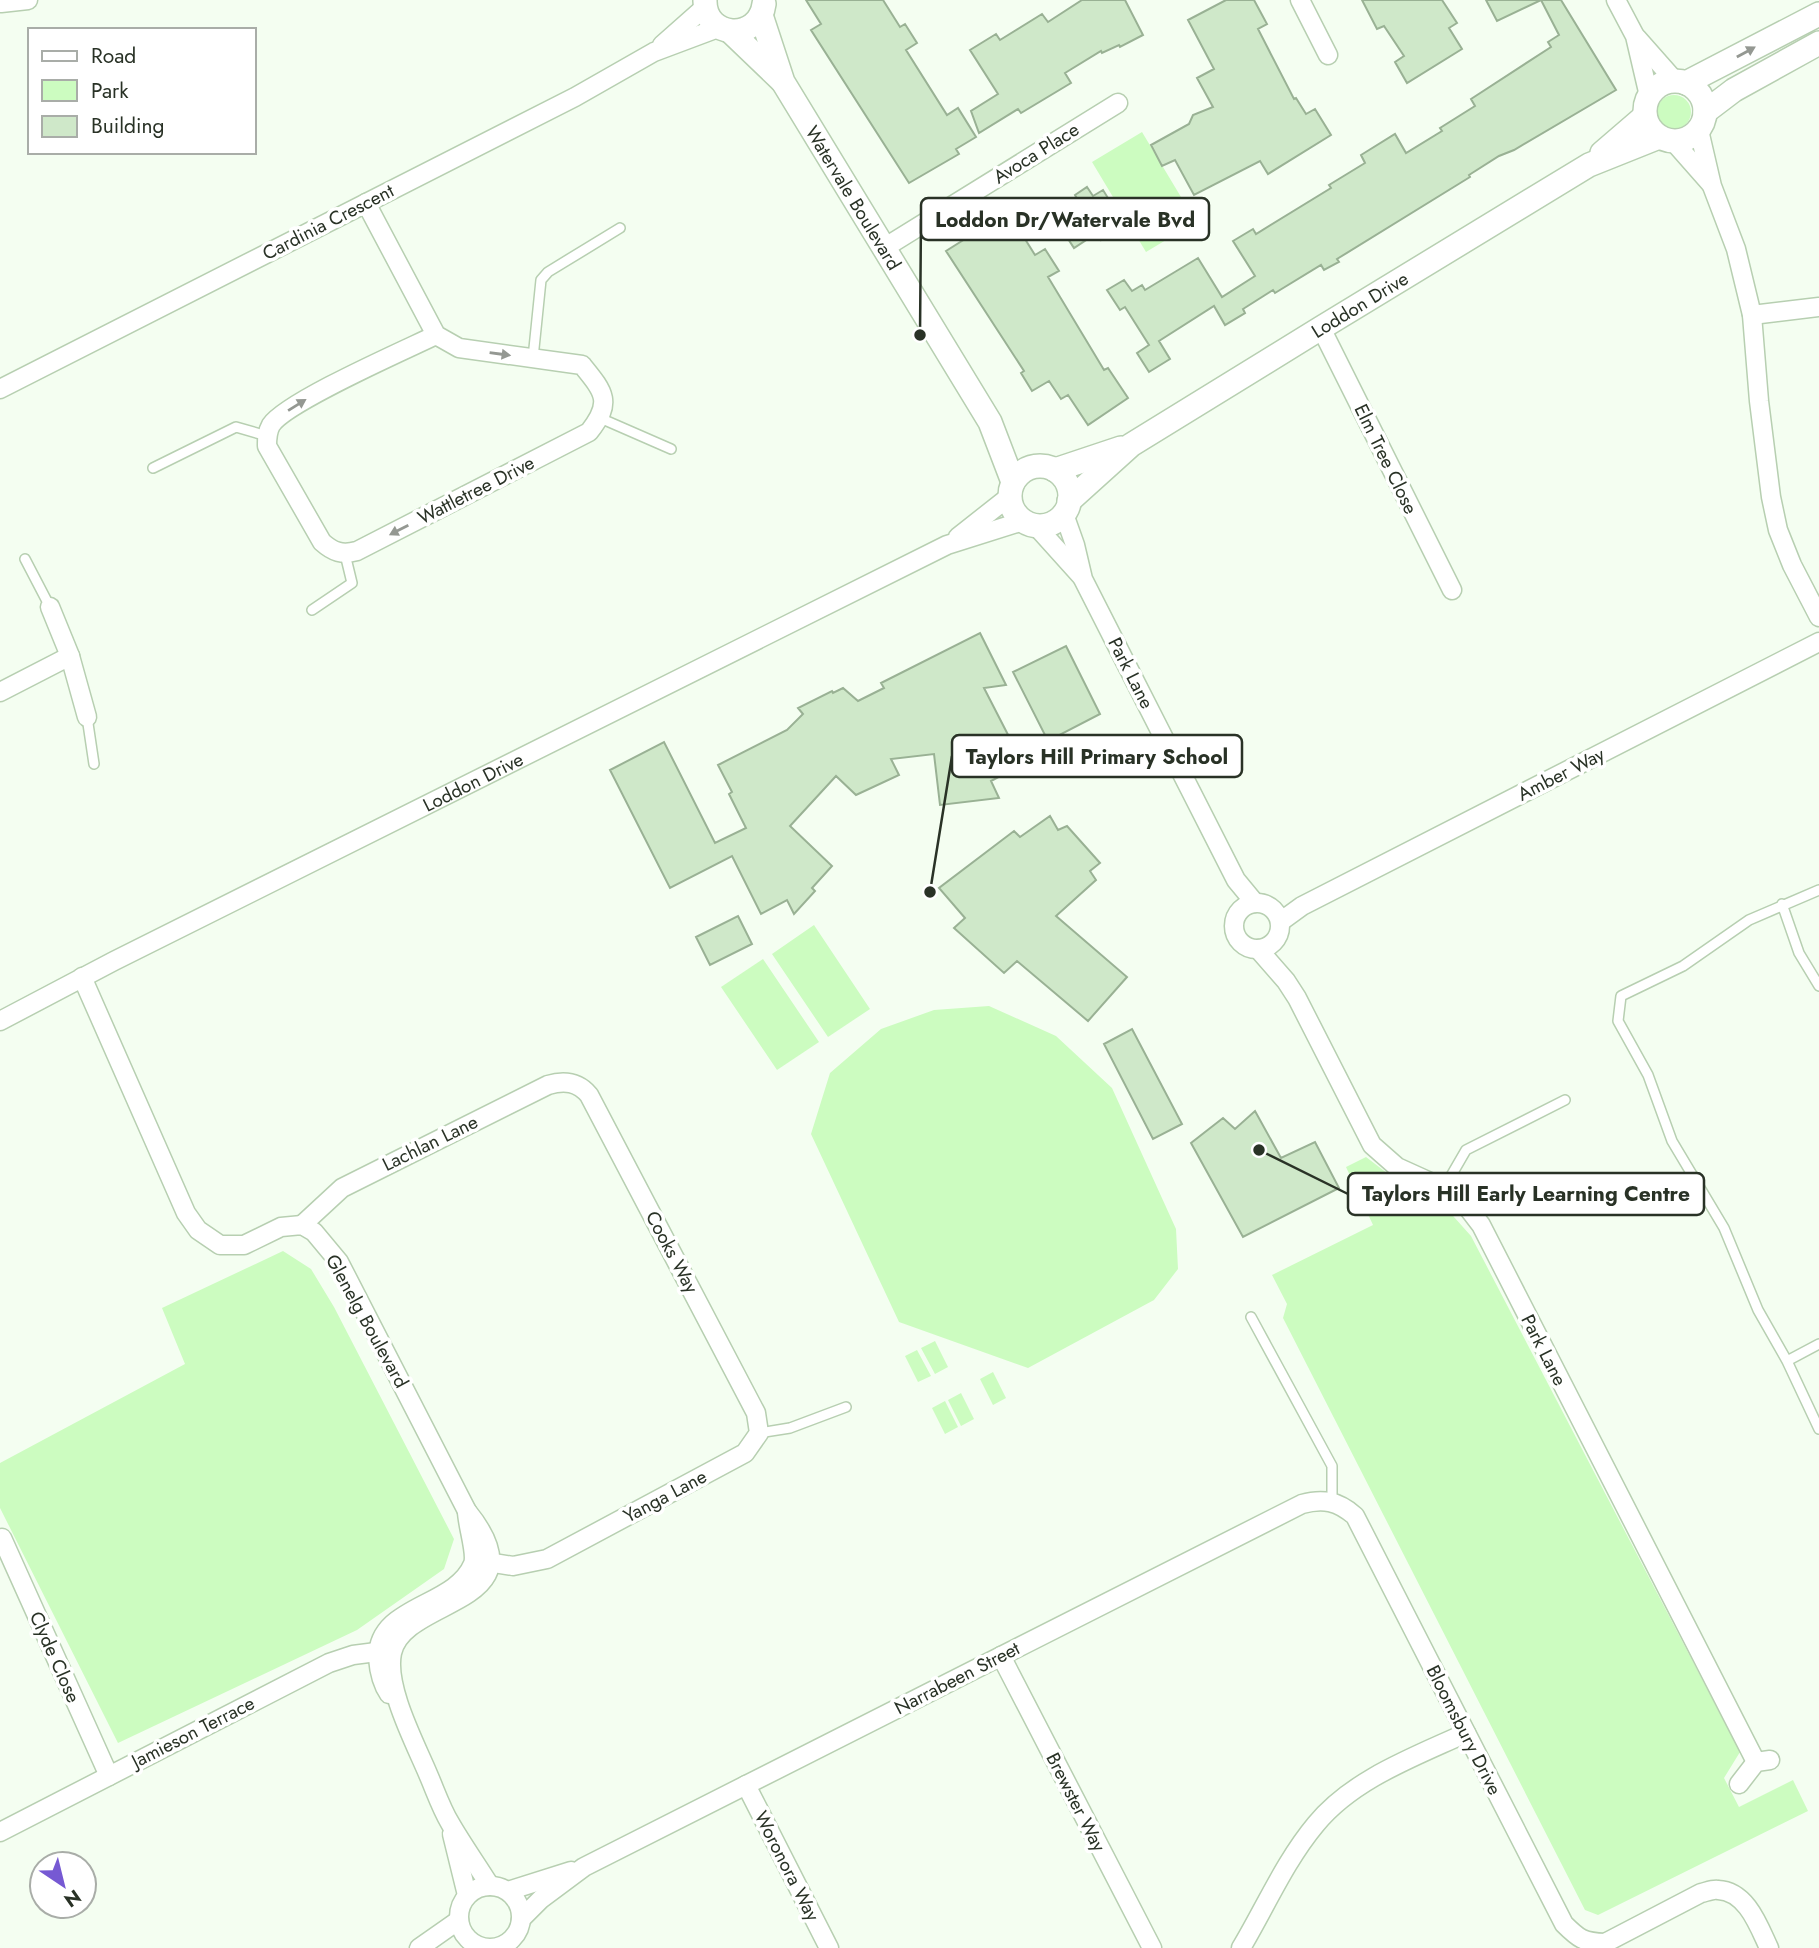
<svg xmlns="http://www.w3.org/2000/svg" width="1819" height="1948" viewBox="0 0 1819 1948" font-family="Jost,sans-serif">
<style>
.green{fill:#ccfcc0}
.building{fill:#cfe8c9;stroke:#99b194;stroke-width:2}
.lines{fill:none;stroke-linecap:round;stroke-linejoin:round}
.service-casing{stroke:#b7cfb1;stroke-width:12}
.minor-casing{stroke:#b7cfb1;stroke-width:21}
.tertiary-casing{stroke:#b7cfb1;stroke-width:26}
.service{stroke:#fff;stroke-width:9}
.minor{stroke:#fff;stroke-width:18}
.tertiary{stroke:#fff;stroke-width:23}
.oneway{fill:#949892}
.labels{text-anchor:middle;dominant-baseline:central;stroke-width:7;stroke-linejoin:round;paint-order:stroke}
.street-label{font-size:19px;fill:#293226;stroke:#fff}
.leader{fill:none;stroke:#293226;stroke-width:2.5}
.callout-dot{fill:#293226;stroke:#fff;stroke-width:2.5}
.callout{fill:#fff;stroke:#293226;stroke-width:2.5}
.callout-label{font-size:21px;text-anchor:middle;font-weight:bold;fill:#293226}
</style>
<rect width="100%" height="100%" fill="#f4fef1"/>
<path class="green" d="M1657 112a17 17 0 1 1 34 0a17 17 0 1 1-34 0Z
M1142 132 1196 222 1146 252 1092 162Z
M814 925 870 1009 828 1037 772 954Z
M763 959 819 1042 777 1070 721 987Z
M989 1006 1056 1036 1112 1088 1176 1229 1178 1269 1154 1300 1028 1368 899 1322 811 1134 830 1073 881 1029 934 1010Z
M1366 1157 1400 1183 1437 1198 1471 1236 1740 1752 1724 1778 1739 1807 1793 1780 1808 1811 1598 1915 1585 1910 1283 1318 1287 1304 1272 1275 1373 1225 1346 1167Z
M283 1251 311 1269 334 1307 454 1539 444 1569 357 1630 118 1743 0 1508V1463L185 1364 162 1308Z
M935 1341 948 1367 935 1374 921 1348Z
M917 1350 931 1376 918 1382 905 1356Z
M993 1372 1006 1398 993 1405 980 1379Z
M961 1393 974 1419 961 1426 948 1400Z
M945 1401 958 1427 945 1434 932 1408Z"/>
<path class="building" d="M806 0H883L900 27 905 24 917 43 906 50 947 115 958 108 976 137 956 149 959 154 909 183 811 30 821 24Z
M1082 0H1125L1143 35 1120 47 1119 45 1102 53 1101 51 1065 73 1071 83 1021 113 1018 109 979 133 971 111 998 94 970 50 996 34 1000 40 1042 14 1048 22Z
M1226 0H1254L1267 24 1258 29 1294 99 1296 98 1306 114 1315 109 1331 135 1268 174 1260 161 1194 195 1175 160 1162 166 1151 145 1189 124 1193 115 1213 107 1197 78 1214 69 1188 20Z
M1362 0H1442L1457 23 1449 28 1462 49 1407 83 1395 62 1404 56 1384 26 1377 29Z
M1486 0H1541L1497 21Z
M1541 0H1561L1616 90 1514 150 1499 156 1469 175 1470 177 1337 259 1339 262 1324 270 1321 265 1275 293 1273 290 1243 309 1245 313 1225 325 1214 306 1159 341 1170 359 1149 372 1137 353 1149 345 1125 307 1120 310 1107 290 1124 280 1132 291 1142 285 1145 290 1198 258 1222 297 1255 276 1233 241 1253 229 1256 234 1331 188 1329 185 1365 163 1361 155 1395 134 1406 153 1442 131 1440 128 1475 106 1471 99 1551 47 1548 42 1559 35Z
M1087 187 1093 196 1103 190 1121 219 1111 225 1115 231 1101 240 1097 233 1074 248 1052 214 1072 201 1075 207 1080 204 1075 195Z
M1008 212 1035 255 1045 249 1059 271 1048 277 1104 370 1108 368 1128 398 1088 425 1068 395 1061 399 1049 381 1032 391 1021 373 1024 371 946 251Z
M980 633 1006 685 984 688 1023 764 991 781 999 798 940 805 934 754 891 759 899 775 856 795 836 776 790 826 832 866 812 888 815 891 794 914 787 900 761 914 732 856 670 888 610 770 664 742 715 843 746 828 729 794 732 792 718 765 787 730 803 714 798 708 832 691 833 693 843 688 858 701 884 688 881 683Z
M1066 646 1100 714 1048 741 1013 672Z
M1050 816 1058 830 1067 826 1100 863 1090 871 1096 880 1056 916 1127 977 1088 1021 1017 961 1004 973 954 928 965 918 939 888 1014 831 1020 837Z
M738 916 752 944 710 965 696 937Z
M1132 1029 1182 1124 1153 1139 1104 1044Z
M1255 1111 1281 1158 1315 1142 1339 1188 1243 1237 1191 1143 1223 1118 1235 1129Z"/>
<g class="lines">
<defs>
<path id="service" d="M533 358 541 280 548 272 620 228
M600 418 671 449
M153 468 236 427 267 436
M25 559 50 607
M312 610 352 583 345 554
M87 717 94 764
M1819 890 1749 920 1683 966 1621 996 1618 1021 1648 1075 1672 1141 1724 1228 1758 1310 1787 1361 1819 1429
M1782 904 1799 953 1819 986
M1444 1188 1466 1150 1565 1100
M1251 1317 1332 1466V1501
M1787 1361 1819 1344
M759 1433 790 1428 846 1407"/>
<g id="minor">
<path d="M1300 0 1328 55"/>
<path d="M1616 0 1635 36 1649 96"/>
<path d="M1 3 28 0"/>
<path d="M1637 38 1675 81"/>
<path d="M662 45 705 7"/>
<path d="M1699 130 1712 186 1736 249 1752 315 1759 401 1771 497 1778 530 1792 565 1819 617"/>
<path d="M1673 141 1710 183"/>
<path d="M366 203 436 335 459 348 582 365C604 392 613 402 589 432L357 551C342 555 333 552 322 542L267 446C267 438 267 432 271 425 286 402 405 350 436 335"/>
<path d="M884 248 1118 103"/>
<path d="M1752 315 1819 307"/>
<path d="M1321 328 1452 590"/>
<path d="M0 389 575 97 654 52 718 28"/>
<path d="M1064 514 1075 545 1083 579 1236 880 1255 903"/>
<path d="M1036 526 1081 576"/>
<path d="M958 537 1010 496"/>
<path d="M50 607 70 656 87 717"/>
<path d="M0 692 70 656"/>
<circle cx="1257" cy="926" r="23"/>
<path d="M1280 922 1302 906 1819 642"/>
<path d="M1258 949 1286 981 1297 998 1372 1145 1397 1167 1450 1191 1468 1208 1481 1225 1756 1762"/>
<path d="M82 977 186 1213 198 1230 220 1245H244L281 1227 302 1225 314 1232 339 1262 467 1511C545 1607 404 1596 392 1653 385 1687 415 1743 428 1774 435 1790 441 1808 450 1823 462 1844 477 1865 490 1886"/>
<path id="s1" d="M0 1021 114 961 947 545 1023 521"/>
<path d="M302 1225 342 1188 548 1085C565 1080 578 1082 589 1095L756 1413 759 1433 745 1453 547 1559 513 1566 475 1560"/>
<path d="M2 1538 109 1776"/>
<path d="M1001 1656 1152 1948"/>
<path d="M389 1694C382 1684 379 1671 378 1658 377 1604 455 1608 473 1564 477 1553 467 1525 467 1511"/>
<path d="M1739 1784 1756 1762 1770 1760"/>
<path d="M746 1785 829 1948"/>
<path d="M0 1832 329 1663 353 1655 392 1650"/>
<path d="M452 1834 467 1895"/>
<circle cx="490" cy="1917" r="31"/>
<path d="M508 1891 571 1871"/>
<path d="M521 1919 541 1899 584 1867 1302 1504C1323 1498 1338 1501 1355 1516L1564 1924C1579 1939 1583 1942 1605 1943L1701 1893C1706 1892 1713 1889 1718 1890 1747 1891 1759 1927 1769 1948"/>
<path d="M419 1948 459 1920"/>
<path d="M1241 1948C1265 1908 1285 1861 1316 1824 1353 1779 1414 1757 1466 1733"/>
</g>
<g id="tertiary">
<path d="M705 0C704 39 759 42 764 4"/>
<path id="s2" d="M761 15 783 82 990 422 1013 482"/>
<path d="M731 32 781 80"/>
<circle cx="1675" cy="111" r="30"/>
<path d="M1686 83 1819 14"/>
<path d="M1705 112 1734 90 1819 43"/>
<path d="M1602 153 1645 116"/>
<circle cx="1040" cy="496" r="30"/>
<path d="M1055 470 1121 448"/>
<path id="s3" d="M1069 501 1131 445 1321 328 1589 165 1659 137"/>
</g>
</defs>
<use href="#service" class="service-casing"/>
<use href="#minor" class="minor-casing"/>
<use href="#tertiary" class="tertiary-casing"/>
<use href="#service" class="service"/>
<use href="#minor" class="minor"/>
<use href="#tertiary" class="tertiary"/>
</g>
<defs><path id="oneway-solid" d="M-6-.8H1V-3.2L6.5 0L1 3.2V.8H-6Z" transform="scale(1.75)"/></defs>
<g class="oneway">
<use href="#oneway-solid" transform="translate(1746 52) rotate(-29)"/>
<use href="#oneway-solid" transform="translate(500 354) rotate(8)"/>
<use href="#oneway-solid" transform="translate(297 405) rotate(-32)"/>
<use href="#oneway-solid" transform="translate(399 530) rotate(153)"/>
</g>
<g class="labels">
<g class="street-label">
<text transform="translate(1036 153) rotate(-32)">Avoca Place</text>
<text stroke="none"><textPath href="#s2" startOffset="206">Watervale Boulevard</textPath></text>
<text transform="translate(328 222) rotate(-27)">Cardinia Crescent</text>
<text stroke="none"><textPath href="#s3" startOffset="352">Loddon Drive</textPath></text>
<text transform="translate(1386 459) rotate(64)">Elm Tree Close</text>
<text transform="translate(476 490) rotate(-27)">Wattletree Drive</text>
<text transform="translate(1131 673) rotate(63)">Park Lane</text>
<text transform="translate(1561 774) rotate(-27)">Amber Way</text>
<text stroke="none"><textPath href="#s1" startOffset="530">Loddon Drive</textPath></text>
<text transform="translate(430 1143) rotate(-26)">Lachlan Lane</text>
<text transform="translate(672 1252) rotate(62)">Cooks Way</text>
<text transform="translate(367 1321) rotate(61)">Glenelg Boulevard</text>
<text transform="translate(1544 1350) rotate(63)">Park Lane</text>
<text transform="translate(665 1496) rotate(-28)">Yanga Lane</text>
<text transform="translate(55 1657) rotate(66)">Clyde Close</text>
<text transform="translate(957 1678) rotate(-27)">Narrabeen Street</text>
<text transform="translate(1464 1730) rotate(63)">Bloomsbury Drive</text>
<text transform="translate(193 1732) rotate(-27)">Jamieson Terrace</text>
<text transform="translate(1076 1802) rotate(63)">Brewster Way</text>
<text transform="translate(787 1866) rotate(63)">Woronora Way</text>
</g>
</g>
<path class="leader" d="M920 335L921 219M930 892L952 756M1259 1150L1348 1194"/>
<g class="callout-dot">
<circle cx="920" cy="335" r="7"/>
<circle cx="930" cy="892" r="7"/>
<circle cx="1259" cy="1150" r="7"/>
</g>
<g class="callout">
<rect x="921" y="198" width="288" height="42" rx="7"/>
<rect x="952" y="735" width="290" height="42" rx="7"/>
<rect x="1348" y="1173" width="356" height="42" rx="7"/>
</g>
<g class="callout-label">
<text x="1065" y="227">Loddon Dr/Watervale Bvd</text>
<text x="1097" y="764">Taylors Hill Primary School</text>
<text x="1526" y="1201">Taylors Hill Early Learning Centre</text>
</g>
<rect x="28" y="28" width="228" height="126" fill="#ffffff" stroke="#a9ada8" stroke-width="2"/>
<rect x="42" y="51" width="35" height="10" fill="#ffffff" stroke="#a9ada8" stroke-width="2"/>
<text x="91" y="63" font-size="21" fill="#293226">Road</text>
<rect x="42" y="80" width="35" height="21" fill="#ccfcc0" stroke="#a9ada8" stroke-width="2"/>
<text x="91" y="98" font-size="21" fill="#293226">Park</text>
<rect x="42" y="116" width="35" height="21" fill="#cfe8c9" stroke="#a9ada8" stroke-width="2"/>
<text x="91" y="133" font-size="21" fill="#293226">Building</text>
<g transform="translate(63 1885) rotate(145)"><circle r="33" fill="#ffffff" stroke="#a9ada8" stroke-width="2"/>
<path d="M0-5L12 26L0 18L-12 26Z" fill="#7659d3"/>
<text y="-10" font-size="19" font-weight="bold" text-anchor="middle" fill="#293226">N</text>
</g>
</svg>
